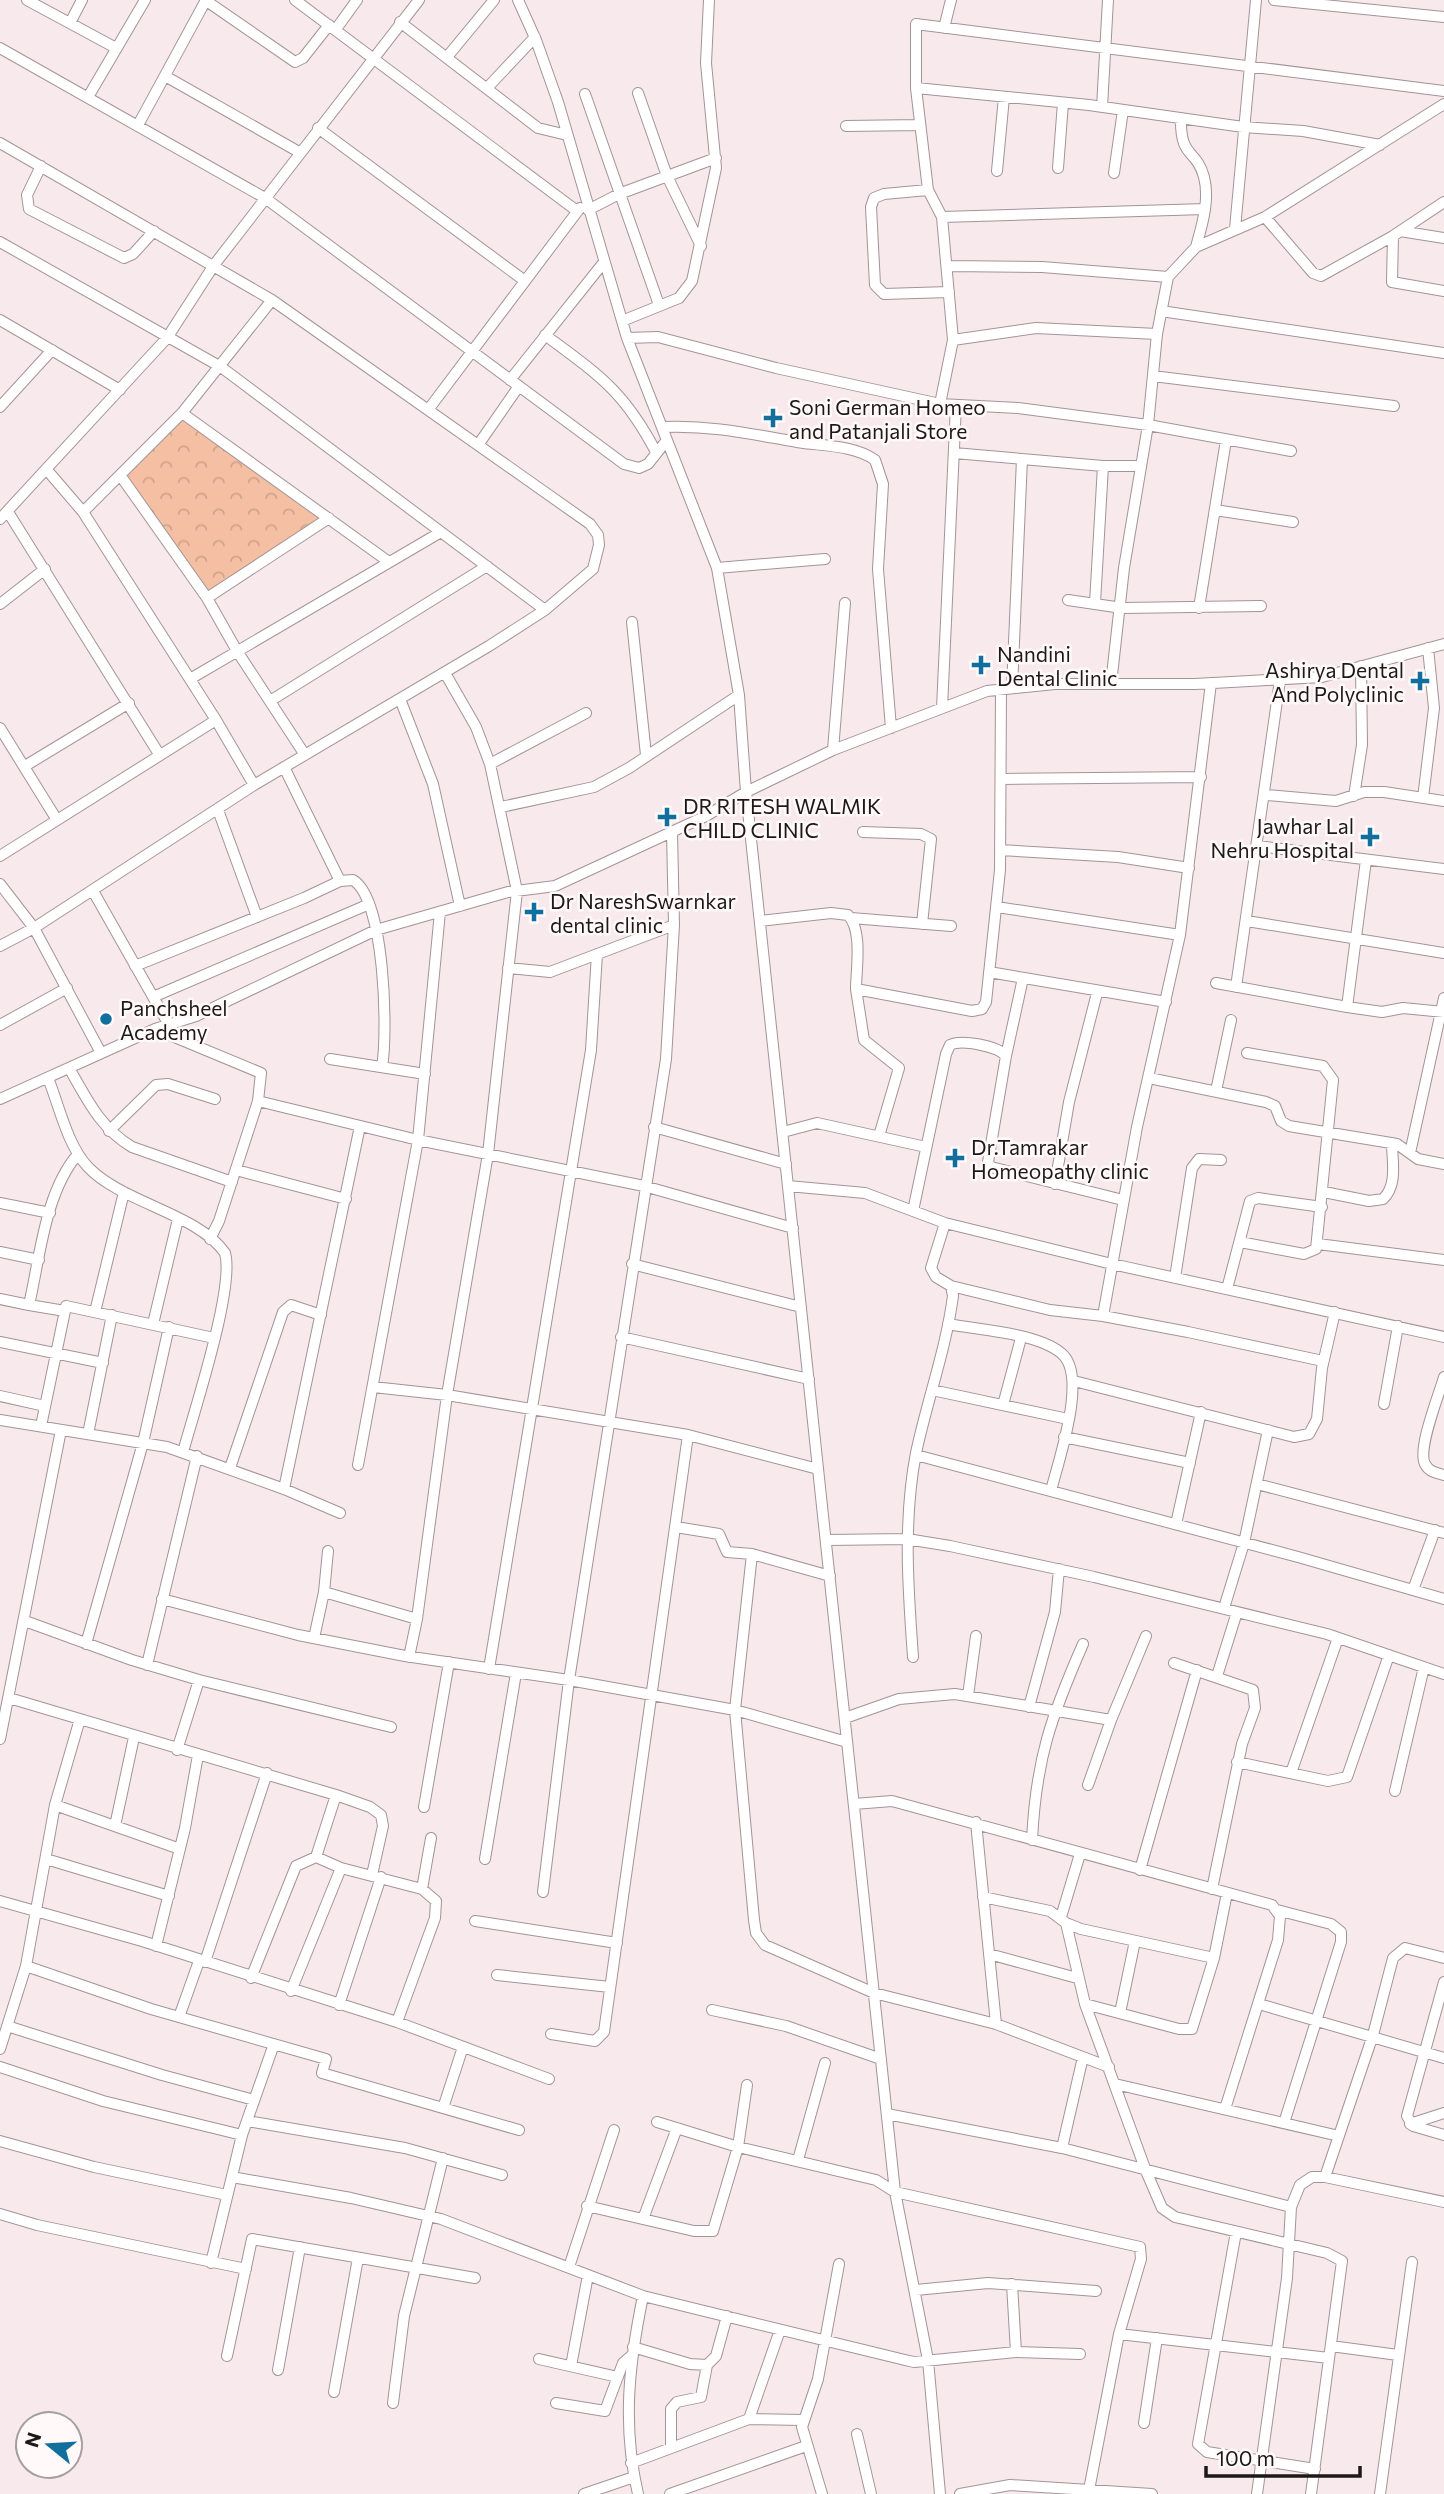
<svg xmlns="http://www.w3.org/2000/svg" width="1444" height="2494" viewBox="0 0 1444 2494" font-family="Commissioner,sans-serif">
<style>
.forest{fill:url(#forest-crowns)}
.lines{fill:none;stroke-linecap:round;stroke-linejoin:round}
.minor-casing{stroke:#a29497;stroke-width:12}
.minor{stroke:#fff;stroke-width:10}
.poi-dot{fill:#116f9e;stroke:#fff9fa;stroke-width:2.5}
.labels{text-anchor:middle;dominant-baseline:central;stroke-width:5;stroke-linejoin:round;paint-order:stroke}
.poi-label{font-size:21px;fill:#1d1819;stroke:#fff9fa;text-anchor:start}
</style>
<defs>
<pattern id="forest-crowns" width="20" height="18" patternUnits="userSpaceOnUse" patternTransform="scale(1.75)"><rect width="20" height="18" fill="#f4bfa2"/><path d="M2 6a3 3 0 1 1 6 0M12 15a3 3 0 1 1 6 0" fill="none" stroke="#d1a38b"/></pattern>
</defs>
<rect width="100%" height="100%" fill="#f8e9ec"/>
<path class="forest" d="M182 413 329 518 207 598 120 475Z"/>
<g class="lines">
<defs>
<path id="minor" d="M27 0 116 48
M205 0 295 62 303 58 329 25
M295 0 577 211
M518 0 536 40 558 102 627 338 717 568 739 695 746 792 895 2192 928 2360 940 2494
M1274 0 1444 17
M400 22 538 128 567 135
M70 23 82 0
M944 28 951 0
M336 29 357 0
M0 48 265 198 624 464 639 468 648 464 667 440
M447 57 494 0
M165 76 299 152
M488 87 535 37
M916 88 1089 105 1243 127 1303 131 1380 145
M638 93 667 176 701 246
M585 94 659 305
M88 97 145 0
M1102 107 1108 0
M1181 118C1180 159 1196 148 1204 177 1210 200 1202 225 1196 247
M138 125 206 0
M846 126 920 125
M318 128 525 281
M0 143 272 300 590 524 598 535 599 545 593 569 545 610 489 646 254 785 34 928 0 946
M41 166 27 195 29 209 124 258 133 254 154 231
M1058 168 1063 103
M997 171 1004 97
M1114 173 1123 110
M928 190 884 194 874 198 871 207 875 285 884 294 949 292
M588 210 619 194 716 158
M942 217 1205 209
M1265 217 1313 273 1321 276 1393 236 1444 202
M1235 229 1256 0
M1400 231 1444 238
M1393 236 1392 282 1444 291
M0 242 221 367 545 610
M947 266 1042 267 1168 277
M1161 311 1444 353
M0 320 120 390
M622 321 679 298 692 281 716 168 706 63 709 0
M545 335C599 375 624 391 656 452
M627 338 658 337 776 368 940 404 1018 408 1148 425 1291 451
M953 340 1036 328 1157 334
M1153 376 1394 406
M510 380 604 262
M940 404 953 340 942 217 928 190 916 88V24L1444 91
M0 407 52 350
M428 410 580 208
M182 413 389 562
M663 427C712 425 750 434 797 442 822 446 855 445 875 460L883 484 878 569 891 728
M478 445 519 386
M954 453 1103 466H1141
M47 470 83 512
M120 475 207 598 237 651 305 755
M1215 510 1293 522
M8 512 159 754
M0 519 167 338 214 265 419 0
M717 568 825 559
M207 598 329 518
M1068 600 1122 608 1261 606
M1095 603 1103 466
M0 604 45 569
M1199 608 1226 440
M632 622 646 755
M190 679 441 532
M1111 684 1124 568 1148 425 1157 334 1168 277 1196 247 1265 217 1444 104
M1012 688 1022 459
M400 699 433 784 460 906
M270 701 487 566
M942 708 956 405
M0 728 57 820
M833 750 845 603
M490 764 586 713
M25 766 129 703
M284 767 340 881
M1002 779 1201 777
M254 785 216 720 83 512 182 413 272 300
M1266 795 1336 801 1364 792H1384L1444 801
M1354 796 1362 745 1361 666
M1423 798 1434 708 1428 648
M501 807 594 787 629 768 739 695
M218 810 257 917
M863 832 921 834 931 839 922 924
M1258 846 1444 869
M1000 850 1118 857 1189 868
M0 856 216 720
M0 884 34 928 101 1053
M93 891 169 1025
M997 907 1180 935
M851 918 951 926
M760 921 831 913 848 915C863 930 856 970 856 989L972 1011 982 1009 986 1002 1000 870 1001 688
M1247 921 1444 953
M135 966 304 898 340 881 353 880C385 899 388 1032 382 1067
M508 968 550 972 674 925
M989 972 1166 1002
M1216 983 1347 1007 1382 1012 1403 1008 1444 1012
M1236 987 1280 680
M856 989 864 1040 899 1068 879 1136
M153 997 367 905
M1347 1007 1366 860
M0 1025 67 988
M155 1029 261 1073 258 1101 418 1140 644 1186 793 1228
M1006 1056 1023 978
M330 1059 425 1074
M69 1068C87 1099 100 1128 132 1147L232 1182
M48 1078C59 1105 67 1145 88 1167 122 1203 197 1213 225 1253 235 1287 194 1412 183 1452
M1149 1078 1266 1102 1275 1106 1281 1121 1289 1126 1397 1144 1418 1159 1444 1164
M1216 1091 1231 1020
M0 1099 155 1029 196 1016 376 930 508 892 555 886 706 816 746 792 833 750 987 691 1055 684H1195L1322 677 1444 644
M654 1127 786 1164
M109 1131 156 1085 168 1084 215 1099
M783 1132 817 1123 926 1147
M1410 1153 1444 998
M236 1170 346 1199
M1055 1184 1069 1102 1097 993
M788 1186 865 1193 945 1223 1112 1264 1444 1337
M1324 1192 1369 1201 1383 1199C1398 1185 1392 1161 1392 1143
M0 1203 50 1213
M913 1211 946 1054 950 1045C961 1039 998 1046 1006 1056L988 1162 991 1167 1123 1200
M210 1239 219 1221 258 1101
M1240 1242 1304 1254 1316 1249 1333 1080 1323 1066 1247 1053
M1318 1244 1444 1260
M0 1252 39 1260
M632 1264 801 1307
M1175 1278 1192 1168 1199 1159 1221 1160
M951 1286 1050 1310 1103 1316 1188 1332 1323 1361
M1227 1289 1250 1201 1258 1198 1322 1207
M0 1299 29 1305
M65 1311 29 1305C40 1257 45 1192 78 1154
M95 1312 124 1192
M1103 1316 1137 1127 1180 935 1211 683
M153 1324 178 1219
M948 1324C979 1330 1037 1333 1061 1353 1089 1375 1058 1461 1051 1491
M621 1337 809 1379
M0 1342 103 1363
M1444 1377C1439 1395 1417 1449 1425 1464 1429 1472 1437 1473 1444 1475
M1074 1381 1294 1437 1309 1434 1317 1419 1322 1368 1335 1312
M373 1387 447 1395 688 1435 818 1469
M932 1390 1068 1419
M0 1396 45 1406
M1384 1404 1398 1326
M1003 1405 1021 1338
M0 1420 167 1447 284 1489 340 1513
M41 1426 66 1306 214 1338
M88 1434 112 1315
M1064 1437 1190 1463
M916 1455 1298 1557 1444 1599
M358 1465 418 1140 440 912
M230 1468 283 1312 291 1305 321 1315
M1257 1484 1444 1533
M284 1489 360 1126
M1176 1524 1201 1412
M676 1527 719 1534 727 1552 752 1554 830 1576
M826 1540 907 1539 950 1546 1094 1577 1327 1634 1444 1674
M752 1554 735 1710 754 1920 756 1933 765 1945 874 1993 996 2024 1109 2067
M1413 1590 1435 1530
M324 1592 417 1619
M162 1599 298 1635 405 1656 569 1680 735 1710 847 1742
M1224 1608 1244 1543 1268 1430
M25 1621 132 1660 199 1680 391 1727
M314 1638 324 1592 328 1551
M86 1644 143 1443 169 1327
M409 1657 417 1619 447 1395 488 1154 517 891 490 764 476 727 445 673
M913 1657C908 1589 903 1520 916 1453 927 1401 946 1349 953 1296L951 1286 936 1277 931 1268 945 1223
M1174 1663 1253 1690 1255 1708 1242 1744 1212 1889
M147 1665 197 1456
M489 1669 591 1050 597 954
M1217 1676 1237 1612
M968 1696 976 1636
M9 1698 336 1795 316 1857
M1029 1707 1055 1612 1059 1569
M845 1718 899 1699 955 1694 1111 1720
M0 1739 61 1430
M177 1750 199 1680
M1237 1762 1328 1781 1347 1777 1389 1655
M1291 1773 1338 1638
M1088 1785 1111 1720 1146 1636
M1395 1791 1424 1667
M336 1795 370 1807 381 1815 383 1826 372 1875
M854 1804 892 1801 1272 1905 1280 1916 1278 1940 1225 2109
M55 1805 180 1849
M424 1807 449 1662
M976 1822 996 2024
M115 1826 134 1737
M1032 1840C1036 1759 1051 1717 1083 1644
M46 1859 169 1896
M485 1859 516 1673
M1140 1870 1197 1670
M422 1889 431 1838
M543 1892 569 1680 666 1059 674 925 672 832
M983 1897 1050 1911 1066 1923 1081 1929 1214 1958
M0 1901 142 1941 397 2022 549 2079
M1277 1910 1331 1924 1341 1932V1942L1284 2123
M1061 1917 1080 1854
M475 1921 617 1943
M1066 1923 1085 2004 1146 2171 1162 2208 1175 2217 1327 2253 1342 2261 1311 2494
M156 1946 185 1828 198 1755
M989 1954 1077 1978
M205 1962 267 1773
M26 1966 151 2009 326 2059 322 2073 519 2130
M497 1975 610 1987
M251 1978 296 1866 316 1857 341 1868 422 1889 436 1901 435 1918 397 2022
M1444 1982 1407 2116 1413 2126 1444 2135
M291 1991 341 1868
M1085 2004 1179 2029H1192L1214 1958 1227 1893
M1259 2004 1444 2058
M339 2005 381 1877
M712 2010 786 2026 881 2059
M1120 2013 1135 1941
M179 2017 199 1961
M7 2026 162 2075 254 2100
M551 2034 595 2041 604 2032 688 1435
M0 2049 26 1966 55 1805 80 1719
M0 2067 103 2101 242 2135
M1115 2084 1339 2136
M443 2108 463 2047
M887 2114 1062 2148 1291 2207
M247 2121 405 2148 502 2175
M657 2122 738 2147 876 2180 895 2192 1140 2247 1141 2259 1119 2334 1089 2490
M1410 2124 1444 2113
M0 2141 94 2167 227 2195
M1062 2148 1083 2057
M798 2160 825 2063
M232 2177 351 2198 441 2219 643 2296 905 2360 914 2362 1016 2352 1080 2354
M1325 2177 1373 2035 1393 1958 1405 1948 1444 1958
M587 2206 694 2231H713L738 2147 747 2085
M0 2214 37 2225 246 2269
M643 2219 677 2128
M1236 2232 1198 2444 1207 2452 1315 2469
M211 2263 242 2135 274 2044
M569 2267 614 2130
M1012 2284 1016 2352
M916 2290 988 2283 1096 2291
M1119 2334 1329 2358
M1331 2346 1398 2355
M633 2347 690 2364 707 2365 716 2356 727 2316
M227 2356 252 2239 475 2278
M539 2359 618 2377
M571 2366 588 2275
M278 2370 300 2247
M334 2392 358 2258
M393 2403 404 2316 443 2158
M556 2403 605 2411 623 2363 631 2356
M749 2419 780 2330
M1144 2423 1157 2338
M857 2434 871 2494
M671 2448V2409L677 2402 701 2397 707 2365
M631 2463 749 2419 803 2420
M584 2494 634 2477
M638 2494C622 2425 629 2364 643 2296
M670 2494 806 2446
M822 2494 802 2427 818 2379 839 2264
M960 2494 1010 2485 1152 2494
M1257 2494 1287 2278 1291 2207 1300 2185 1312 2177H1325L1444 2202
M1380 2494 1412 2262"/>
</defs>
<use href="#minor" class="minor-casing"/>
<use href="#minor" class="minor"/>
</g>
<g class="poi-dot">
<path d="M769.5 407.5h7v7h7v7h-7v7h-7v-7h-7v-7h7z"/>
<path d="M977.5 654.5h7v7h7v7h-7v7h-7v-7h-7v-7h7z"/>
<path d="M1416.5 670.5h7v7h7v7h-7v7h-7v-7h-7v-7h7z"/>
<path d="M663.5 806.5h7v7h7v7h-7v7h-7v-7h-7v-7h7z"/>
<path d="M1366.5 826.5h7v7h7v7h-7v7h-7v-7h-7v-7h7z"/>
<path d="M530.5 901.5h7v7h7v7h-7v7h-7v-7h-7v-7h7z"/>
<circle cx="106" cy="1019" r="7"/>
<path d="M951.5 1147.5h7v7h7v7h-7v7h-7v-7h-7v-7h7z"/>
</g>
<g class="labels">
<g class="poi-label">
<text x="789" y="406">Soni German Homeo<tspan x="789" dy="24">and Patanjali Store</tspan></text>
<text x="997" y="653">Nandini<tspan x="997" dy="24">Dental Clinic</tspan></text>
<text x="1404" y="669" text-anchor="end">Ashirya Dental<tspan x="1404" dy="24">And Polyclinic</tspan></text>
<text x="683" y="805">DR RITESH WALMIK<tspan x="683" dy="24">CHILD CLINIC</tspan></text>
<text x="1354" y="825" text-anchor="end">Jawhar Lal<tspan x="1354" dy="24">Nehru Hospital</tspan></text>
<text x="550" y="900">Dr NareshSwarnkar<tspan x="550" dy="24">dental clinic</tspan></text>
<text x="120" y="1007">Panchsheel<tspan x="120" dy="24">Academy</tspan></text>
<text x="971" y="1146">Dr.Tamrakar<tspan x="971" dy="24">Homeopathy clinic</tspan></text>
</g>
</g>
<g transform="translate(49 2445) rotate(288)"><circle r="33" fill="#fff9fa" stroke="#a59fa0" stroke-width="2"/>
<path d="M0-5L12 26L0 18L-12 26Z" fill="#116f9e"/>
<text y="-10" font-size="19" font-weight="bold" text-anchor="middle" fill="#1d1819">N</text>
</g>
<path d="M1206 2466v10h154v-10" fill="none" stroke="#1d1819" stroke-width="3.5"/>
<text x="1216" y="2466" font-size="21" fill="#1d1819" stroke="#fff9fa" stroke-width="5" paint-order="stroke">100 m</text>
</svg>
